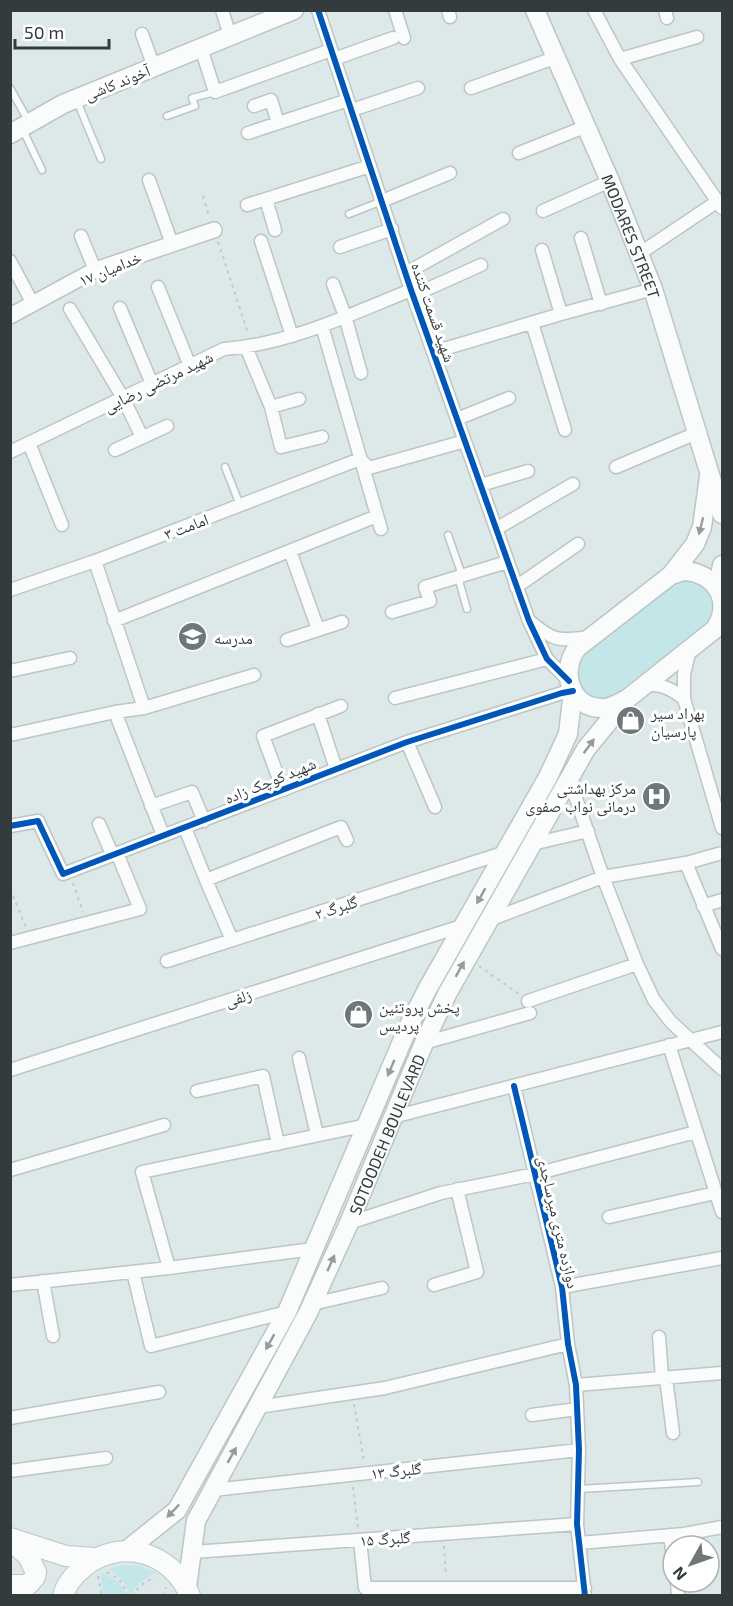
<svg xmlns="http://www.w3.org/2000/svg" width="733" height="1606" viewBox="0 0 733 1606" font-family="'Exo 2','Noto Naskh Arabic',sans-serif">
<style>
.green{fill:#c3e7e9}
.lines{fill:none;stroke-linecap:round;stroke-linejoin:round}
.service-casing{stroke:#bdc5c6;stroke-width:9}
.minor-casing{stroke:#bdc5c6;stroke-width:15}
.tertiary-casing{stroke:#bdc5c6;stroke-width:18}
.secondary-casing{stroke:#bdc5c6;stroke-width:21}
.primary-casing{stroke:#bdc5c6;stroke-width:22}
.path{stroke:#c3c8c8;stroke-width:2;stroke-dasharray:3 4.5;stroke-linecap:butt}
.service{stroke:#fafcfc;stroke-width:6}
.minor{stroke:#fafcfc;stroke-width:12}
.tertiary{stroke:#fafcfc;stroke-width:15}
.secondary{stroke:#fafcfc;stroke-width:18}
.primary{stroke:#fafcfc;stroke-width:20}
.cycleway-casing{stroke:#fff;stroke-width:10}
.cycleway{stroke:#0057b8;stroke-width:6}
.oneway{fill:#969c9c}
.labels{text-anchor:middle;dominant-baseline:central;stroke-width:6;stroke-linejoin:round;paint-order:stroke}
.street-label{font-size:16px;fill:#333b3c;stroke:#fff}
.poi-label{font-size:16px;fill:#333b3c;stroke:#fff;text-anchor:start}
</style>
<rect width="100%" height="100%" fill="#dde8e9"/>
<path class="green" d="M688 580C711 586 718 602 707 623L614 695C584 707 567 680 584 655L679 581Z
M123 1565 140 1566 156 1572 139 1583 131 1594 122 1580 109 1569Z
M101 1572 119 1582 126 1595H104L102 1588Z"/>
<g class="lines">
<defs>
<path id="service" d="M10 88 29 122
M77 101 101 159
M167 116 195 106 192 98 215 92
M23 130 42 170
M349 214 382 201
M225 467 240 505
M448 535 462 575
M458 577 467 609
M579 1489 698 1482"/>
<path id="minor" d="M222 10 230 36
M318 10 411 290 529 621 547 659 569 681
M395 10 404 38
M448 10 450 17
M594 10 620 59 722 208
M665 10 667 18
M142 34 154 67
M201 48 215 92 331 50
M334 59 393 38
M620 59 697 37
M471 88 557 57
M254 106 271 100 278 123
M352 110 418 88
M248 133 348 100
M519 153 587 126
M149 180 172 244
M266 199 275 230
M382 201 450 173
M247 205 370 166
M543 211 610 181
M81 236 95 270
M581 238 601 304
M261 241 292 336
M340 247 392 229
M542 250 561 314
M639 254 718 201
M10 261 33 304
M406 273 503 219
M333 284 345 316 361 373
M158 287 190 366
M414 295 481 265
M120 308 152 384
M70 309 123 398 142 437
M532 323 565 430
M322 326 381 529
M246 347 271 407 281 447 322 437
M434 352 561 314 653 289
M271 407 299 399
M457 419 509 398
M29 443 62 525
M115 450 167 426
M10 452 224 349C290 344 351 314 411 290
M616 467 699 432
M481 485 528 471
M496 529 573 484
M290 551 318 629
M95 561 144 708
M516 587 578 544
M10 590 95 561 360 459 369 468 465 441
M392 612 430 601 425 587 507 562
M114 621 377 516
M532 623C556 643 560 640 590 637
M287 640 342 622
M690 649 684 674V699L722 828
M10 671 70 658
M645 685C661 683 673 689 684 699
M395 698 547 659
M115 712 163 835
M318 714 336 769
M10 735 115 712 144 708 254 675
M407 742 435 807
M569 778 603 877 637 964 654 1000 671 1022 722 1069
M283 790 263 736 341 706
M151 806 192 792 204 821
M99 824 112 854
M10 826 38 821 63 874 407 742 562 693 573 691
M185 828 206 880 341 827 347 840
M532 844 588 831
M686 863 722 949
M206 880 232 940
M703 906 722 900
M489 920 603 877 686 863 722 853
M10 943 140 909 117 853
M167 961 506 852
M528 1001 637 964
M424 1043 530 1013
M669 1045 722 1212
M299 1058 317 1135
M10 1070 465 925
M514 1086 562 1287 568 1344 576 1385 579 1450 577 1524 585 1596
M197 1091 263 1076 278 1144
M393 1117 722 1032
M10 1170 164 1125
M609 1217 715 1193
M349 1223 441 1193 535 1174 696 1132
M169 1268 142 1172 367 1125
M133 1272 151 1346 287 1312
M43 1281 53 1336
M10 1285 169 1268 313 1249
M434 1285 477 1272 457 1189
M562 1287 722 1258
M312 1304 382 1288
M659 1337 662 1378
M666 1378 673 1433
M576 1385 722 1373
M258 1407 385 1388 568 1344
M532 1415 577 1409
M10 1418 159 1392
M10 1471 106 1458
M213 1490 579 1450
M670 1535 673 1558
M360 1540 365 1588H585
M580 1543 684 1534 722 1527
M193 1552 577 1524
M677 1582 678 1596"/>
<path id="tertiary" d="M10 316 95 270 214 230"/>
<g id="secondary">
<path id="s1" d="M535 10 610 181 653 289 722 514"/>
<path d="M10 134 63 104 294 10"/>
<path d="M684 571C716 573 733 601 715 629L627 699C620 702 613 707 605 708 571 710 559 672 577 648L671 575Z"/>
<path d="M671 575 695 544 702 527 709 477"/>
<path d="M718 589 722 565"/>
<path d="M127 1550 177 1510 287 1312 409 1025 428 988 548 777 568 734 573 691"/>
<path id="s2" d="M187 1587 196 1521 308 1313 349 1223 424 1043 447 994 586 749 627 699"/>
</g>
<path id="primary" d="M10 1538 66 1556 95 1558
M10 1585H28L35 1577 36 1572 28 1556 12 1542
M63 1596C66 1584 76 1573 85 1566 122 1537 173 1553 190 1596"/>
</defs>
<use href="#service" class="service-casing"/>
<use href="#minor" class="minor-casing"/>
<use href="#tertiary" class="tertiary-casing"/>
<use href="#secondary" class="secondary-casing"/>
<use href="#primary" class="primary-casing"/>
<path class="path" d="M203 196 209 216
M218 242 248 333
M73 883 83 912
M13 896 26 927
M479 966 519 994
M354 1404 364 1461
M353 1487 358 1529
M444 1546 446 1576
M107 1572 119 1579 129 1596
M98 1576 102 1596
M132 1596 141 1585 155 1577
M163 1596 166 1587"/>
<use href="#service" class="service"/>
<use href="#minor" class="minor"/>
<use href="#tertiary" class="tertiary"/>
<use href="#secondary" class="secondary"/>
<use href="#primary" class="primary"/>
<defs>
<path id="cycleway" d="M318 10 411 290 529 621 547 659 569 681
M10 826 38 821 63 874 407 742 562 693 573 691
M514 1086 562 1287 568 1344 576 1385 579 1450 577 1524 585 1596"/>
</defs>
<use href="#cycleway" class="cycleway-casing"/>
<use href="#cycleway" class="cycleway"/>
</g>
<defs><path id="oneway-solid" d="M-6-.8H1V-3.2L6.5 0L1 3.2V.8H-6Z" transform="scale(1.5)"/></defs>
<g class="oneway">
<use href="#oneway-solid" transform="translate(701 526) rotate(104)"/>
<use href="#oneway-solid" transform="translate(589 746) rotate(-54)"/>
<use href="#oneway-solid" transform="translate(481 896) rotate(119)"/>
<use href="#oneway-solid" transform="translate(460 969) rotate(-61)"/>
<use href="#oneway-solid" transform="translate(391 1068) rotate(113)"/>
<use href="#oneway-solid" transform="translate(331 1263) rotate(-66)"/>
<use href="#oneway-solid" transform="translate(270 1342) rotate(119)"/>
<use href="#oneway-solid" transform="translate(232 1455) rotate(-61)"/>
<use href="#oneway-solid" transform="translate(173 1511) rotate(134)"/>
</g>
<defs>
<symbol id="school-disc" viewBox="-11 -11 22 22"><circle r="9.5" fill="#6e7879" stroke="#fff"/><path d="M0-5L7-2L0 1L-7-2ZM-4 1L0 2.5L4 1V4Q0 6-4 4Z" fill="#fff"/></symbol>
<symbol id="shop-disc" viewBox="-11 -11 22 22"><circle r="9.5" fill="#6e7879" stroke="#fff"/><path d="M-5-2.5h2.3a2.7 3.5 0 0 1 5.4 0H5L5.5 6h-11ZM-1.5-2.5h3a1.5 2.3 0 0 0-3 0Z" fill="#fff"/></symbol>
<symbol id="hospital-disc" viewBox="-11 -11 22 22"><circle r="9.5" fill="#6e7879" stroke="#fff"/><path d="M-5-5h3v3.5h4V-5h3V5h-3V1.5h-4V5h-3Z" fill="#fff"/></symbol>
</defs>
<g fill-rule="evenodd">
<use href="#school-disc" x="176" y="620" width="33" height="33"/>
<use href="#shop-disc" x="614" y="704" width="33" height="33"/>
<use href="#hospital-disc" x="640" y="780" width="33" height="33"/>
<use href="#shop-disc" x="342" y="998" width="33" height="33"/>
</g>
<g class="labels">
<g class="street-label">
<text transform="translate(117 82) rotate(-22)">آخوند کاشی</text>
<text stroke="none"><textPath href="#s1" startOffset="246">MODARES STREET</textPath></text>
<text transform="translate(110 268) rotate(-22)">خدامیان ۱۷</text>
<text transform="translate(434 312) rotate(71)">شهید قسمت کننده</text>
<text transform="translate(158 381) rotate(-26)">شهید مرتضی رضایی</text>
<text transform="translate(186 526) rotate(-21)">امامت ۳</text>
<text transform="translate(270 780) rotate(-22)">شهید کوچک زاده</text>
<text transform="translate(336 907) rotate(-18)">گلبرگ ۲</text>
<text transform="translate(238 997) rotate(-18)">زلفی</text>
<text stroke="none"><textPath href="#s2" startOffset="498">SOTOODEH BOULEVARD</textPath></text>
<text transform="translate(559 1222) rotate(77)">دوازده متری میرساجدی</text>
<text transform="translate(396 1470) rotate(-6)">گلبرگ ۱۳</text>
<text transform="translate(385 1538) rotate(-4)">گلبرگ ۱۵</text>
</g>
<g class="poi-label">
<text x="214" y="637">مدرسه</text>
<text x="651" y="712">بهراد سیر<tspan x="651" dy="18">پارسیان</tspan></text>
<text x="636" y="787" text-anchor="end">مرکز بهداشتی<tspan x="636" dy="18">درمانی نواب صفوی</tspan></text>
<text x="379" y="1006">پخش پروتئین<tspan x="379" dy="18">پردیس</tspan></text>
</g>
</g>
<rect width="733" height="1606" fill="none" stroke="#333b3c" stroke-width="24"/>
<g transform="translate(691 1564) rotate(230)"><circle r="28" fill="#ffffff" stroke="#adb1b1" stroke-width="1.5"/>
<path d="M0-4.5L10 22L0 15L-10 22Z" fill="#6e7879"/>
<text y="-9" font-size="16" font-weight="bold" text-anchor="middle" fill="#333b3c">N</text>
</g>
<path d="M15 39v9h94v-9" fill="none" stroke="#333b3c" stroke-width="3"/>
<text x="24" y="39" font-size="18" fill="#333b3c" stroke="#ffffff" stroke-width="4.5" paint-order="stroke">50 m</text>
</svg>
